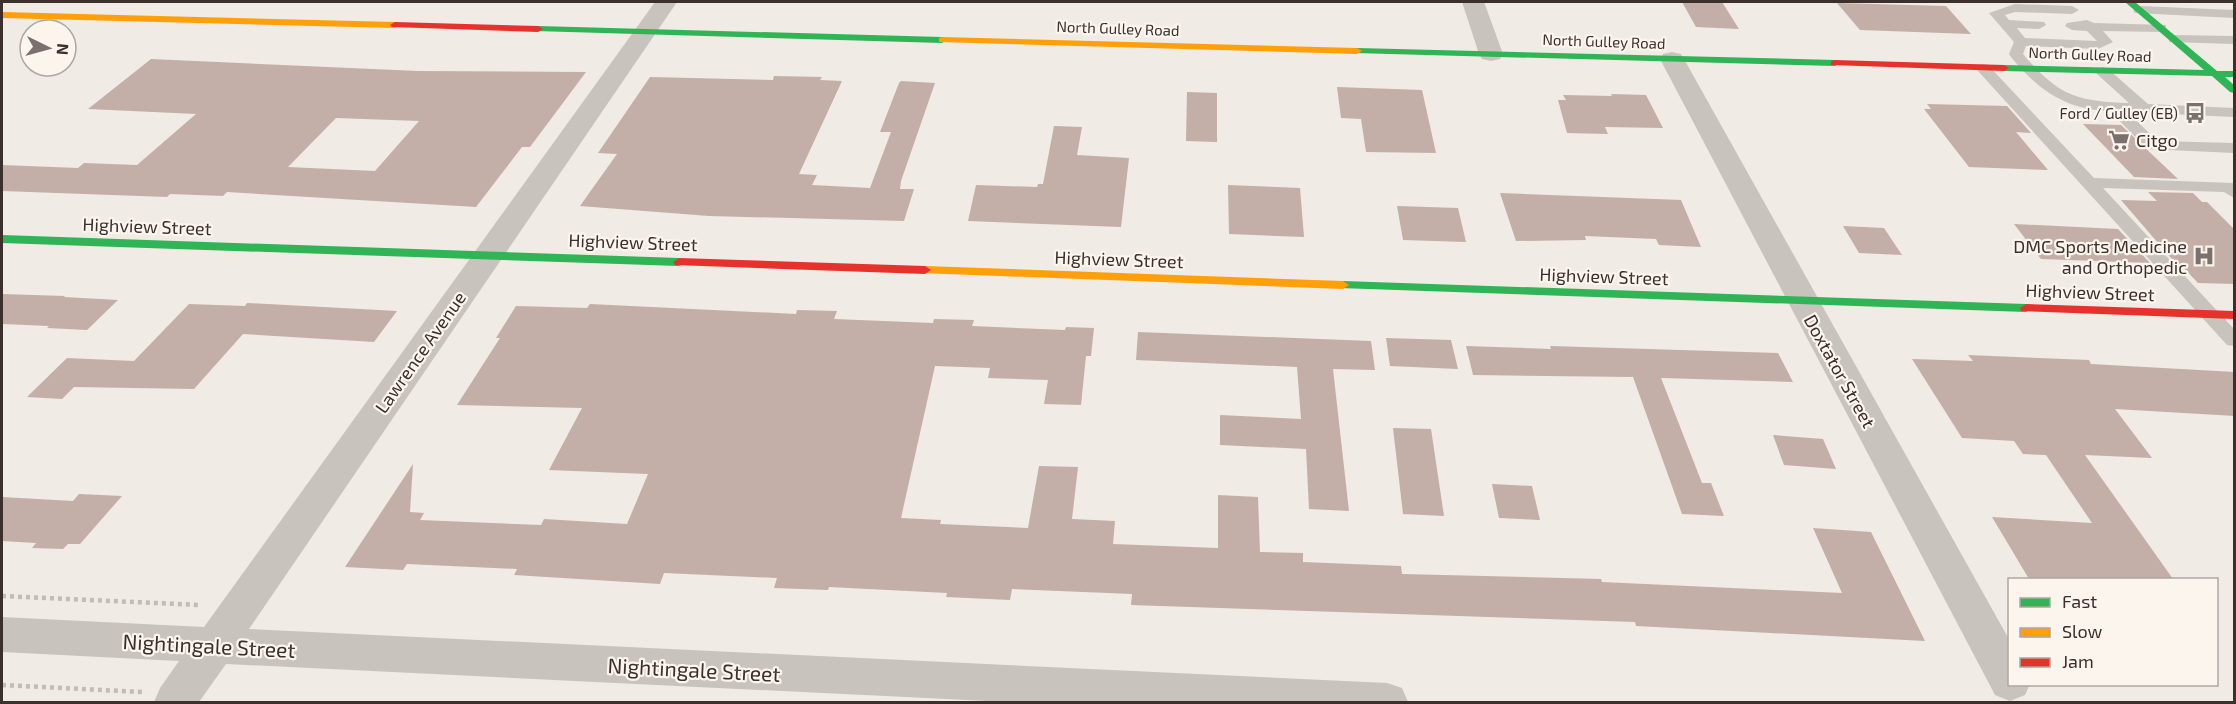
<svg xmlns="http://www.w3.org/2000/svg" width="2236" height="704" viewBox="0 0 2236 704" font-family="'Exo 2',sans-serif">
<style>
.building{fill:#c3afa7;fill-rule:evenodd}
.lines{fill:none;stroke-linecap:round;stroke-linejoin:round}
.path{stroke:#c2bbb6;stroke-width:4.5;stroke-dasharray:4 4;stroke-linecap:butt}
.lane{fill:#c9c3be;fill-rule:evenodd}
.street{fill:#c9c3be;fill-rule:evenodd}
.fast{fill:#30b455;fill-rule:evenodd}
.slow{fill:#ff9f0a;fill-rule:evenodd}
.jam{fill:#e5322d;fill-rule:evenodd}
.labels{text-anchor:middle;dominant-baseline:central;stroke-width:4.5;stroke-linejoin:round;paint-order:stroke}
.far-street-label{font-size:15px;fill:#3b302b;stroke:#fbf5ee}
.far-poi-label{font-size:15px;fill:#3b302b;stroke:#fbf5ee;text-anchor:end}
.poi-label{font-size:18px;fill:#3b302b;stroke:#fbf5ee;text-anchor:start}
.street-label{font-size:18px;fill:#3b302b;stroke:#fbf5ee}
.near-street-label{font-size:21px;fill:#3b302b;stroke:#fbf5ee}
</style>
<rect width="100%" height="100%" fill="#f0ebe5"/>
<path class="building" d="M1682 2H1722L1739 29 1696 27Z
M1837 3 1946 6 1971 34 1860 30Z
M151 59 418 71 586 72 530 147H522L476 207 227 192 223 196 170 194 167 197 2 191V165L78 168 84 163 137 165 196 114 88 109ZM336 118 419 121 375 171 288 167Z
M774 76 822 77 820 80 842 81 799 174 817 175 812 185 870 188 891 132H880L899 83 901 81 935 83 901 181 900 189H914L904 221 709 216 580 206 617 154 598 153 650 77 773 80Z
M1337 87 1422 90 1436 153 1366 152 1361 119 1341 118Z
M1187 92 1217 93V142L1186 141Z
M1611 94 1646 95 1663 128 1605 127 1608 134 1567 133 1558 100H1566L1563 95 1612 96Z
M1927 104 2007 106 2031 133 2016 132 2048 170 1969 167 1924 109H1931Z
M2083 124 2121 125 2178 179 2134 177Z
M1054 126 1082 127 1077 155 1129 158 1121 227 968 221 976 185 1037 187 1038 184H1043Z
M1228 185 1300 188 1304 237 1229 234Z
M2148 192 2193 193 2202 202H2207L2235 230V284L2198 283 2181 265H2177L2121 200 2157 201Z
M1500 193 1681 200 1701 247 1659 245 1656 239 1585 236 1586 240 1516 241Z
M1397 206 1458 208 1466 242 1403 240Z
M2014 224 2118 229 2150 263 2041 259Z
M1843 226 1884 228 1902 255 1859 253Z
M2 294 65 296 64 297 118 300 87 330 47 328 49 326 2 324Z
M247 303 397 311 374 342 243 334 194 389 74 387 62 399 27 397 67 358 134 361 189 304 245 306Z
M590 304 796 314 797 310 837 311 834 319 933 323 934 319 974 320 972 326 1065 330 1066 327 1094 328 1091 356H1086L1081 405 1044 404 1048 380 988 378 990 368 935 366 901 518 941 520 940 524 1028 528 1039 466 1078 467 1072 519 1115 521 1113 544 1218 548V495L1258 497 1260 552 1303 553V562L1401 566 1402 574 1601 579 1602 582 1842 593 1813 528 1871 532 1925 641 1636 626 1635 622 1131 605 1132 594 1012 589 1010 600 946 597 947 593 829 587 828 590 774 588 777 578 664 573 660 584 514 575 517 569 407 564 403 570 345 567 413 464 410 512 424 513 420 520 541 525 544 519 627 524 648 474 549 470 582 408 457 405 500 338H496L516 306 587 308Z
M1138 332 1371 341 1375 370 1333 369 1349 511 1309 509 1306 449 1220 445V415L1301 419 1297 367 1136 360Z
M1386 338 1451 340 1458 369 1390 366Z
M1466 346 1551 349 1550 346 1778 353 1793 382 1661 378 1702 483H1711L1724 516 1682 514 1633 377 1473 375Z
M1968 355 2089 360 2091 364 2235 372V416L2115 409 2152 458 2085 455 2173 579H2029L1992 517 2092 523 2046 455 2023 454 2014 441 1962 438 1912 359 1973 361Z
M1393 428 1431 429 1444 516 1403 514Z
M1773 435 1823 439 1836 469 1784 465Z
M1492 484 1532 486 1540 520 1499 518Z
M79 494 122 496 80 544H68L63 549 32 548 36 543 2 541V497L73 501Z"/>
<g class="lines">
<path class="path" d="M2 596 200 605
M2 685 142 692"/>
<path class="lane" d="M2015 4 2072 6 2079 10 2072 14 2015 12 2005 15 2009 20 2044 22 2046 25 2039 29 2017 28 2025 38 2097 41 2087 31 2072 30 2065 26 2067 23 2087 20 2094 23 2166 25V31L2161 32 2103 31 2113 42 2098 49 2026 46 2023 54C2059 96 2076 101 2129 103L2097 74 2095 71 2102 67 2107 68 2148 104 2234 108V117L2128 112 2157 141 2234 143V153L2147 149 2110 111C2066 110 2038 90 2011 57L2009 54 2014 42 1989 13Z
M2140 6 2234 10V18L2135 13 2133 10Z
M2174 35 2234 36V44L2169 42V36Z
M1983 64 1988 65 2094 178 2234 183V198L2224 192 2103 188 2234 329V346L2227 345 1978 71 1976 68 1978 65Z"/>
<path class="street" d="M655 2H677L249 629 1387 683 1402 688 1408 702H1008L226 664 199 702H154L160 688 179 661 2 652V617L204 627Z
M1462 2H1484L1503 54 1500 59 1491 61 1482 59 1479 54Z
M1672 52 1681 54 1684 59 2010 641V684H2030L2025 695 2010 701 1995 695 1660 59 1663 54Z"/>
<path class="fast" d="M2125 2H2135L2217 71H2234V77H2225L2234 85V93L2230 92 2212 76 2004 71 1999 68 2004 65 2204 70Z
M538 26 942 37 947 40 942 43 535 31V27Z
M1357 48 1835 60 1840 63 1835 66 1354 53V49Z
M2 235 679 258 685 262 679 266 2 243Z
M1343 281 2026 304 2032 308 2026 312 1339 288 1337 285Z"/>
<path class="slow" d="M2 12 395 22 400 25 395 28 2 18Z
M942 37 1357 48 1362 51 1357 54 939 42V38Z
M925 266 1343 281 1349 285 1343 289 921 273 919 270Z"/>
<path class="jam" d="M395 22 538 26 543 29 538 32 392 27 390 25Z
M1835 60 2004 65 2009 68 2004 71 1831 65V61Z
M679 258 925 266 931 270 925 274 675 265 673 262Z
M2026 304 2234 311V319L2021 311 2020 308Z"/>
</g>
<defs>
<symbol id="bus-bare" viewBox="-9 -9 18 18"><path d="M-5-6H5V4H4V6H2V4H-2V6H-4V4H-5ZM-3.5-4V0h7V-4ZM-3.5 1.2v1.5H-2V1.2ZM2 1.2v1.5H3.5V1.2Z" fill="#7a716c" stroke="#fbf5ee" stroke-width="2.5" paint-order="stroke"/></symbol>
<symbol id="supermarket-bare" viewBox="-9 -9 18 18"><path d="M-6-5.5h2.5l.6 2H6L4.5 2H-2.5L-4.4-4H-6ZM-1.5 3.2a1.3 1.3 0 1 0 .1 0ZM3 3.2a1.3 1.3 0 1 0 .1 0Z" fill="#7a716c" stroke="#fbf5ee" stroke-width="2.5" paint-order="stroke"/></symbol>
<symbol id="hospital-bare" viewBox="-9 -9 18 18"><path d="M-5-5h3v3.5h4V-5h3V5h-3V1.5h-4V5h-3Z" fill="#7a716c" stroke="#fbf5ee" stroke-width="2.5" paint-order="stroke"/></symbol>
</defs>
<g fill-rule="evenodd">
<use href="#bus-bare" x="2180" y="98" width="30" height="30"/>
<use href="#supermarket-bare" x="2104" y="125" width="30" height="30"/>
<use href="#hospital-bare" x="2189" y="241" width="30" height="30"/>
</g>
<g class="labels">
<g class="far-street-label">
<text transform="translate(1118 28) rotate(2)">North Gulley Road</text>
<text transform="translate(1604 41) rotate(2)">North Gulley Road</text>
<text transform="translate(2090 54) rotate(2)">North Gulley Road</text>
</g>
<g class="far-poi-label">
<text x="2178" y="113">Ford / Gulley (EB)</text>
</g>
<g class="poi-label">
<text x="2136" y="140">Citgo</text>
<text x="2187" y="246" text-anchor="end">DMC Sports Medicine<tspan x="2187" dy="21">and Orthopedic</tspan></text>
</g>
<g class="street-label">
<text transform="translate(147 226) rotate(2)">Highview Street</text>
<text transform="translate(633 242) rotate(2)">Highview Street</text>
<text transform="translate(1119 259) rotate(2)">Highview Street</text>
<text transform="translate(1604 276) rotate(2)">Highview Street</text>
<text transform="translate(2090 292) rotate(2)">Highview Street</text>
<text transform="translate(420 352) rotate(-55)">Lawrence Avenue</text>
<text transform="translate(1840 371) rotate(61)">Doxtator Street</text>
</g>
<g class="near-street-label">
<text transform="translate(209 645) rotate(3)">Nightingale Street</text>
<text transform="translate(694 669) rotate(3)">Nightingale Street</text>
</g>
</g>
<rect width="2236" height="704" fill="none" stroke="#3b302b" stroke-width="6"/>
<rect x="2008" y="578" width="210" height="108" fill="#fbf5ee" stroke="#aea6a0" stroke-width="1.5"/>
<rect x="2020" y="598" width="30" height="9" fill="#30b455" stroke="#aea6a0" stroke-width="1.5"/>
<text x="2062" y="608" font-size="18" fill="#3b302b">Fast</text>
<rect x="2020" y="628" width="30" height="9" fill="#ff9f0a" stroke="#aea6a0" stroke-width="1.5"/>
<text x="2062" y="638" font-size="18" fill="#3b302b">Slow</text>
<rect x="2020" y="658" width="30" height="9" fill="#e5322d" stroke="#aea6a0" stroke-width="1.5"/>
<text x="2062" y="668" font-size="18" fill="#3b302b">Jam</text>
<g transform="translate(48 48) rotate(95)"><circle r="28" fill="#fbf5ee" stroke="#aea6a0" stroke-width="1.5"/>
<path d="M0-4.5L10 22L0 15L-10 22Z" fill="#7a716c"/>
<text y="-9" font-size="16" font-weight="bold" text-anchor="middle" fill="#3b302b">N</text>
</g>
</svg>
